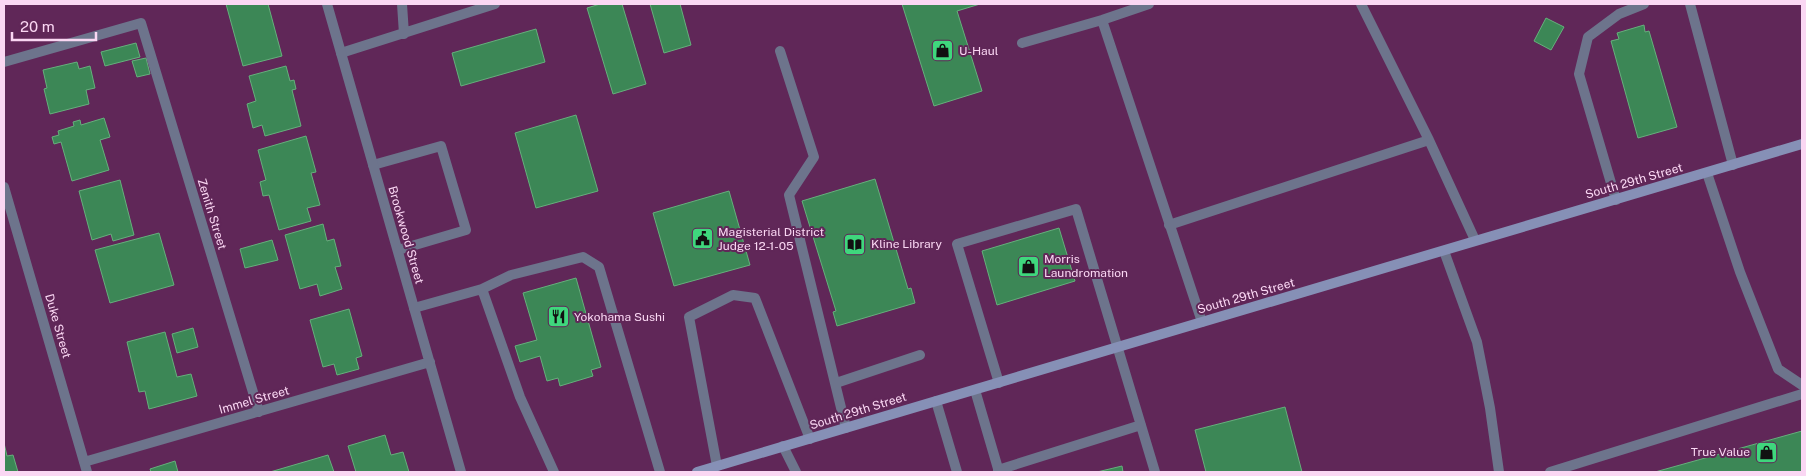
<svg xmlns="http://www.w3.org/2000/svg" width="1806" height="476" viewBox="0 0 1806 476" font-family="'Public Sans',sans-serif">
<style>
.building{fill:#3c8756;stroke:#65b07c}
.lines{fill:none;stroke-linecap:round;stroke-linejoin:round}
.lane{stroke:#6d748c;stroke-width:10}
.street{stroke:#6d748c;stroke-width:10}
.secondary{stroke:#8690b6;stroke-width:10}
.labels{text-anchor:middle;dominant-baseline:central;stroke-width:4;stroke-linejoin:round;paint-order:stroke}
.poi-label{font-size:12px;fill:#fad7f3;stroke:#602758;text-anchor:start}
.street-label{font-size:12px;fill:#fad7f3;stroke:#602758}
</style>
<rect width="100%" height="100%" fill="#602758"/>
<path class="building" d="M226 4H268L282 56 243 66Z
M600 4H622L646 84 613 94 587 8Z
M650 4H680L691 45 664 53Z
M902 4H980L957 11 982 91 934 106Z
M1546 18 1564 27 1551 50 1534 41Z
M1644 25 1645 32 1649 31 1677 127 1638 138 1611 41 1619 39 1617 33Z
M536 29 545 62 461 86 452 53Z
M136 43 140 57 105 66 101 52Z
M146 58 150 74 137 77 132 61Z
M77 62 79 69 90 66 95 88 86 90 89 104 50 114 44 89 47 88 43 70Z
M286 66 290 81 294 80 296 89 292 90 301 126 265 136 262 125 253 128 247 104 256 101 249 76Z
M576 115 598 191 536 208 515 133Z
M104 118 110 137 100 140 109 170 72 181 61 142 54 144 52 137 59 135 58 131 74 126 73 122 80 120 81 125Z
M306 136 316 172 311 173 320 205 307 208 311 221 279 230 269 195 263 196 260 182 266 180 258 150Z
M875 179 908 289 911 288 915 303 837 326 833 312 836 311 802 201Z
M120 180 134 235 113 241 111 234 92 240 79 191Z
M729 191 750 265 674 286 653 213Z
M323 224 327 241 334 239 341 266 335 267 342 289 320 296 317 284 300 289 285 235Z
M1059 228 1075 281 997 305 982 251Z
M159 233 174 285 110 303 95 250Z
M272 240 278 260 245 268 240 249Z
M576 278 601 367 591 370 593 376 560 386 558 378 547 381 540 356 520 362 515 346 537 340 523 293Z
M349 309 362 356 356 358 359 369 337 375 334 364 323 367 310 320Z
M193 328 198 347 177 353 172 334Z
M165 332 177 377 191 374 197 396 149 409 145 391 139 392 127 342Z
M1285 407 1302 472H1206L1195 430Z
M1802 431V472H1655Z
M385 435 391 455 403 452 409 472H356L348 446Z
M4 443 7 456 13 455 18 472H4Z
M328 455 334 472H270Z
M175 461 178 472H151L150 469Z
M1122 466 1123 472H1097Z"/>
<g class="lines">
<path class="lane" d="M402 4 404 34
M1361 4 1429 140 1475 240
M1690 4 1733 165
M1102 20 1202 322
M1022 43 1102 20 1149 4
M780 51 814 157 789 195 846 428
M341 53 495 4
M373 165 441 146 466 230 398 250
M1707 173 1740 272 1778 369 1802 385
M1616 200 1579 74 1588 37 1619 14 1644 4
M1169 225 1429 140
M1444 251 1477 342 1490 408 1499 472
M482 289 520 397 554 472
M414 308 482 289 511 275 583 257 599 267 660 472
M836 383 920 355
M999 383 957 244 1076 209 1155 472
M975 390 999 472
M936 401 957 472
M783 446 796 472
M717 466 689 317 733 295 755 298 810 439
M998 470 1141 425
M1550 472 1802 394"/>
<path class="street" d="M327 4 461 472
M4 62 141 23 259 412
M4 187 87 472
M84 462 430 362"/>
<path class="secondary" d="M697 472 1802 144"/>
</g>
<defs>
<symbol id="shop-square" viewBox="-11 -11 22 22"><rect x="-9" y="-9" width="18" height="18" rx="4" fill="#3fd77d" stroke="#602758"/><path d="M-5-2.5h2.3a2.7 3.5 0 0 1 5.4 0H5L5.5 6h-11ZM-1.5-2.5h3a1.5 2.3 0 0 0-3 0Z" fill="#111"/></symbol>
<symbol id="civic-square" viewBox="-11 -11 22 22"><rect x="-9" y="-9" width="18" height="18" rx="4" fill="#3fd77d" stroke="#602758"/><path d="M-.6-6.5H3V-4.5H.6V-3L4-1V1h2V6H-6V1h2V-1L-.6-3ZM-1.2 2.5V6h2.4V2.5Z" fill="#111"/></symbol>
<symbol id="library-square" viewBox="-11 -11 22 22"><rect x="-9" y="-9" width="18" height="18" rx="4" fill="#3fd77d" stroke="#602758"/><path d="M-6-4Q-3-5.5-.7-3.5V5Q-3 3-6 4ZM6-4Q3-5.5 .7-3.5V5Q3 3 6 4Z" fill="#111"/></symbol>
<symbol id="restaurant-square" viewBox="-11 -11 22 22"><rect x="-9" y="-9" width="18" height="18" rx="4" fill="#3fd77d" stroke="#602758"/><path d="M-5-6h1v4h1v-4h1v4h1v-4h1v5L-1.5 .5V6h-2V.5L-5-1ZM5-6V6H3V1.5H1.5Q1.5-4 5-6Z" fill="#111"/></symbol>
</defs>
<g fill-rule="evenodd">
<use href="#shop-square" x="930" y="38" width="25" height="25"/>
<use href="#civic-square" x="690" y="226" width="25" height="25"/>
<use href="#library-square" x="842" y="232" width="25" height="25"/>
<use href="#shop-square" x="1016" y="254" width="25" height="25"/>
<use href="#restaurant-square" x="546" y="304" width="25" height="25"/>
<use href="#shop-square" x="1754" y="440" width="25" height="25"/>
</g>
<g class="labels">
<g class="poi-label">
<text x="959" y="51">U-Haul</text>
<text x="718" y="232">Magisterial District<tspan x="718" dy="14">Judge 12-1-05</tspan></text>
<text x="871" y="244">Kline Library</text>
<text x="1044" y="259">Morris<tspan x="1044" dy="14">Laundromation</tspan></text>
<text x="574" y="317">Yokohama Sushi</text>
<text x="1750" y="452" text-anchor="end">True Value</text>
</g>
<g class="street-label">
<text transform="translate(1634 181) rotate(-16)">South 29th Street</text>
<text transform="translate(212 214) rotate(73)">Zenith Street</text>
<text transform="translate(406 235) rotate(74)">Brookwood Street</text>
<text transform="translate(1246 296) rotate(-16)">South 29th Street</text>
<text transform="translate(58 326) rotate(74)">Duke Street</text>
<text transform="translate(254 400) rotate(-16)">Immel Street</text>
<text transform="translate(858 411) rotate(-17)">South 29th Street</text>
</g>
</g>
<rect width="1806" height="476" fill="none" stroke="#fad7f3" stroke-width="10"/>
<path d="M12 32v8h84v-8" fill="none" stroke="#fad7f3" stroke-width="2.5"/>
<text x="20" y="32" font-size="15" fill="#fad7f3" stroke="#602758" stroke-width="4" paint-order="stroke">20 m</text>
</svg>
